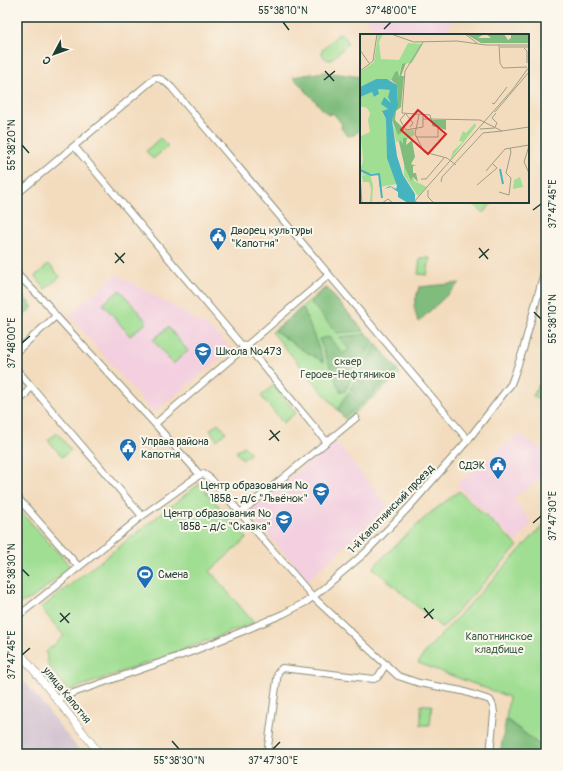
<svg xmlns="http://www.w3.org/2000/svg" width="563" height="771" viewBox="0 0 563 771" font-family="Pangolin,sans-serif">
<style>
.built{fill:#f3cfdf}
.industrial{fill:#cfbdce}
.green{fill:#a0de93;stroke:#608e64}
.forest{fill:#80bd7d;stroke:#507d58}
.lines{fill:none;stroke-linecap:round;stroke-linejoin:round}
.minor-casing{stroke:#898c79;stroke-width:8}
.major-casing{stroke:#898c79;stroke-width:8}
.minor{stroke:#fff;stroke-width:6}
.major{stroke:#fff;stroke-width:7}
.ticks{fill:none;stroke:#1f3d34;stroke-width:1.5}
.labels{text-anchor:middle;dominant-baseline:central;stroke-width:4;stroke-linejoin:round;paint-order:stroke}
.poi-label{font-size:11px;fill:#1f3d34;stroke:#fbf7ec;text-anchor:start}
.park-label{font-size:11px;fill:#395d47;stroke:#fbf7ec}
.street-label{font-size:11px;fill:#1f3d34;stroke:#fbf7ec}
.inset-river{fill:none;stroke:#45b4be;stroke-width:2}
.inset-road{fill:none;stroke:#9e9c87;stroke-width:1}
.view{fill:#d62828;fill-opacity:0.15;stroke:#d62828;stroke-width:2}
.inset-edge{fill:none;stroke:#1f3d34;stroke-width:2}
.neatline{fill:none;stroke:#1f3d34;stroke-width:1.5}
.ticks-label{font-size:10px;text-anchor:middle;fill:#1f3d34}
</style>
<rect width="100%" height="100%" fill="#fbf7ec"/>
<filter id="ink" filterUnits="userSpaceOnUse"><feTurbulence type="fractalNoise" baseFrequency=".025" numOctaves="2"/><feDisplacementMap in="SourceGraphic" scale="8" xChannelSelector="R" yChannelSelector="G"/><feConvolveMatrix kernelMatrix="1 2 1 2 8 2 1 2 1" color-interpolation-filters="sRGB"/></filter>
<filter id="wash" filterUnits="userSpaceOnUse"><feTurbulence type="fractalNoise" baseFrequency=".012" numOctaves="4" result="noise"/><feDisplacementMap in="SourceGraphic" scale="16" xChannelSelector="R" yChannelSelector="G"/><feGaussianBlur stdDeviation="0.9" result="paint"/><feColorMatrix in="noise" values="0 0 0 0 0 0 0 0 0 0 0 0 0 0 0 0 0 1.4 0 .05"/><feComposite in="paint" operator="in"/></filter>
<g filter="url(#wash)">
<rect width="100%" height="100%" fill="#f3dcbe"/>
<path class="built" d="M364 17H452L455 21 438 35H380Z
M117 274 212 329 231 349 182 390 153 413 69 315Z
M519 434 546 452V470L541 478 513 499 532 523 516 542 456 485Z
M335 441 388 506 308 580 248 512Z"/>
<path class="industrial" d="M17 672 82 754H17Z"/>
<path class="green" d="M338 34C343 34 347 39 348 44L331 60C325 60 321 56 322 50Z
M160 138 168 146 153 159 146 151Z
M472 202H493L483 213Z
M420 258H430L427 275 418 274Z
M49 264 60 277 45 289 35 276Z
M326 287 400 374 346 420 272 332Z
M120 290 147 322 130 336 103 304Z
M168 327 188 351 173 364 153 340Z
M540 383 546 387V404L533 396Z
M273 385 296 413 283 423 261 396Z
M218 423 226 432 217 440 210 430Z
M57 433 71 450 62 457 48 440Z
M244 446 251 453 243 460 236 452Z
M199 484 247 538 210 571 254 623 169 655 68 691 48 665 46 652 64 636 41 608Z
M459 491 518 546 442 628 373 568 386 554 429 514Z
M17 507 71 567 31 599 17 604Z
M546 522V750L506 719 509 697 418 663 426 651Z
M421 705H432L430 725H421Z"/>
<path class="forest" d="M324 72 361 77V129L354 135 348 136 341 128 342 124 333 113 328 115 293 77Z
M460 283 418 322 414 306 419 287Z
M17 289 33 307 17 322Z
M327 289 364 331 337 333 310 302 323 290Z
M303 308 324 362 301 349 275 331Z
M367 334 374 341 344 392 340 391 319 339 329 337 343 354 349 349 339 337Z
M376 344 398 370 361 405 355 394 350 389 356 379 362 382H364L368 377 367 375 360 371Z
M348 392 354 397 359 406 344 418 338 409Z
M506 719 546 750V754H500Z"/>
</g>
<g filter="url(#ink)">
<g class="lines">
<defs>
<path id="minor" d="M74 146 244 348
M17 194 155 78C162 78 167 83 172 88L468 440
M17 274 48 305 56 316 17 351
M56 316 155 424 200 475
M246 345 326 441
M17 370 31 386 25 395 17 403
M31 386 142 516
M155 424 329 275
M17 497 79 567
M240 513 356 418
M17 617 142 516 195 478 200 475 204 474 211 479 313 597 398 676 419 683 462 691 490 700 493 706 494 713 490 754
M56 699 191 652 241 632 283 614 306 602 319 592 365 553 410 506 468 440 511 384 514 376 523 350 546 265
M267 754 278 672 282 668 374 679 378 677 386 664"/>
<path id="major" d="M17 649 100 754"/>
</defs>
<use href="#minor" class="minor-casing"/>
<use href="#major" class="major-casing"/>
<use href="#minor" class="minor"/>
<use href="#major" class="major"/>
</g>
</g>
<path class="ticks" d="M283 22 289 30M384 29 391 22M325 71 334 81M324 80 335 71M22 145 29 153M533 210 541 204M479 248 488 259M115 253 124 263M479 258 489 249M115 263 125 253M534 312 541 319M22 343 30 336M270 430 279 441M269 440 280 431M533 523 541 516M22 569 29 576M424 608 433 619M60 613 69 623M424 618 434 609M60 622 70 613M22 655 30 648M172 741 179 749M273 749 280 742"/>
<defs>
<symbol id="civic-pin" viewBox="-11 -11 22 30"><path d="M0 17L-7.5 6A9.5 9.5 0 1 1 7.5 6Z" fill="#1f6fb2" stroke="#fbf7ec"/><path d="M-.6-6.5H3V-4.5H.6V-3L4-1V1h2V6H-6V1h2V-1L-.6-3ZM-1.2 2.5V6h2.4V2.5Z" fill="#fff"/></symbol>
<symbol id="school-pin" viewBox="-11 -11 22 30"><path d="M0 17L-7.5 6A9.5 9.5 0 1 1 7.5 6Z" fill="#1f6fb2" stroke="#fbf7ec"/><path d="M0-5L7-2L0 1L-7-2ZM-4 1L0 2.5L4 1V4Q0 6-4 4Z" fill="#fff"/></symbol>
<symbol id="stadium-pin" viewBox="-11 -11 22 30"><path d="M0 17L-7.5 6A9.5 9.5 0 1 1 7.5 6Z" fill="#1f6fb2" stroke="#fbf7ec"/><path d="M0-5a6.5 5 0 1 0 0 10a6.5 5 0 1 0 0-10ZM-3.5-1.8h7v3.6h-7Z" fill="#fff"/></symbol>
</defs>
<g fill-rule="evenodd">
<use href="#civic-pin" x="208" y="226" width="20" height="27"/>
<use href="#school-pin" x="193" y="341" width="20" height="27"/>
<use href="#civic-pin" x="118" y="437" width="20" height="27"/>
<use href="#civic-pin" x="488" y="455" width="20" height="27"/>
<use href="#school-pin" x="311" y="481" width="20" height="27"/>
<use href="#school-pin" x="274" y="509" width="20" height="27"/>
<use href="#stadium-pin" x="135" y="564" width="20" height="27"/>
</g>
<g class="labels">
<g class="poi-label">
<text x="231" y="230">Дворец культуры<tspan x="231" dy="13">"Капотня"</tspan></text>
<text x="216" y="351">Школа №473</text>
<text x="141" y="441">Управа района<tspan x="141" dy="13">Капотня</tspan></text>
<text x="485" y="465" text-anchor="end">СДЭК</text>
<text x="308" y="485" text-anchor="end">Центр образования №<tspan x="308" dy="13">1858 - д/с "Львёнок"</tspan></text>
<text x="271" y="513" text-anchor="end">Центр образования №<tspan x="271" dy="13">1858 - д/с "Сказка"</tspan></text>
<text x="158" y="574">Смена</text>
</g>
<g class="park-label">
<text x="348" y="361">сквер<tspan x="348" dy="13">Героев-Нефтяников</tspan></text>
<text x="499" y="636">Капотнинское<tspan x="499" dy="13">кладбище</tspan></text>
</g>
<g class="street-label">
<text transform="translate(391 509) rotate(-46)">1-й Капотнинский проезд</text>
<text transform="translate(67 695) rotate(51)">улица Капотня</text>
</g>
</g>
<g transform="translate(360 34)">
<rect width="169" height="169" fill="#f3dcbe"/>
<path d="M18 0H23L19 8 21 25 39 26 48 9 63 10 52 29 42 30 38 43V38H35L31 46 16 45 0 53V38L14 28ZM18 55 30 56 31 69 23 64V71L28 75 22 78 26 85 29 126 37 150 19 153V140L10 139 13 152 12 169H10L11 155 9 148H3L2 142 7 140 0 141 5 138 0 136V131L2 132 3 125 1 102 10 98 8 86 10 79 7 74 0 72V62L12 58 14 63 18 61 16 57ZM115 89 116 92 90 126 93 117 103 108 99 107 103 97 106 99ZM33 91 37 98 54 96V101L48 105 43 104 44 109 42 110 40 107 36 108ZM44 131 50 146 54 144V147L67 153 58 162 44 141ZM160 143 163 153 153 155 154 146Z" fill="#a0de93"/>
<path d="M106 0H124L118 4H131L126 0H144L148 6 151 4V0H169V9H121ZM46 29 41 42H44L41 73 36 77 35 86 45 96 38 101 32 86 38 68 37 51 31 46 35 38 38 37 39 43 42 30ZM71 86H86V96L74 92ZM43 104H47L46 111 52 106 55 123 51 130 56 132H53V139H56L58 148 53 143 51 147 45 134 39 108 40 106 43 110Z" fill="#80bd7d"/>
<path d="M16 45H27L37 51 38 71 32 86 37 122 43 141 55 160V167L60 169H48L38 163V158L31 153 24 155 30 152 36 155 37 152 27 124 26 85 22 77 28 75 21 70 24 63 31 69 28 63 30 56 18 55 19 60 14 63 12 58 0 63V53Z" fill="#45b4be"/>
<path class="inset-river" d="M140 135 143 150M0 136 11 141 19 140 22 164"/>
<path class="inset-road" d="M31 0 54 8 97 7 126 11H169M105 0 117 9M63 8 45 37 42 79 70 81 71 85 120 86 142 97M139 11 140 29 143 34 167 33M140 13H169M164 14 167 17V29M0 16 9 29M0 37 13 27 17 0M132 69 134 70 147 53M135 78 169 38M45 80 40 86 46 96 63 93V81M46 80 53 89 50 93M59 81 55 100 64 118 87 124 96 131M135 93 137 89 132 84 136 79M120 95 135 94M142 97 169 93M56 103H78V92H73L71 85H63M169 112 164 128 169 139M126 137 145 115 169 111M0 142 2 169M61 145H66L84 124M81 148 82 143 123 99 142 97M117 151 137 134 133 130M68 156V163L74 169M139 158 149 161 151 144 146 139 151 118 150 114M22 169 28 165 33 169M53 169 153 55 169 33"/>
<path class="view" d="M58 76 86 100 68 120 41 96Z"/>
<rect width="169" height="169" class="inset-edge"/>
</g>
<rect width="563" height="771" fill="none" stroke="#fbf7ec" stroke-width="44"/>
<g transform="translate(54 54) rotate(229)" stroke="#fbf7ec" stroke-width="3" paint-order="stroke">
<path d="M0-3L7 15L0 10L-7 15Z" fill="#1f3d34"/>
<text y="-6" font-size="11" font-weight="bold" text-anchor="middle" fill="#1f3d34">С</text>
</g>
<rect x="22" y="22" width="519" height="727" class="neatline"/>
<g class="ticks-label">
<text x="283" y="14">55°38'10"N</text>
<text x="391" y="14">37°48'00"E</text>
<text transform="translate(11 145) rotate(-90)" y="4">55°38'20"N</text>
<text transform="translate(552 204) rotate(-90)" y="4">37°47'45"E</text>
<text transform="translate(552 319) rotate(-90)" y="4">55°38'10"N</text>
<text transform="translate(11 343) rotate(-90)" y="4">37°48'00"E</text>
<text transform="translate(552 516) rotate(-90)" y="4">37°47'30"E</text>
<text transform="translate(11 569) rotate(-90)" y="4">55°38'30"N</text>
<text transform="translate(11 655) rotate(-90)" y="4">37°47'45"E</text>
<text x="179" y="764">55°38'30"N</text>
<text x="273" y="764">37°47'30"E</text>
</g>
</svg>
